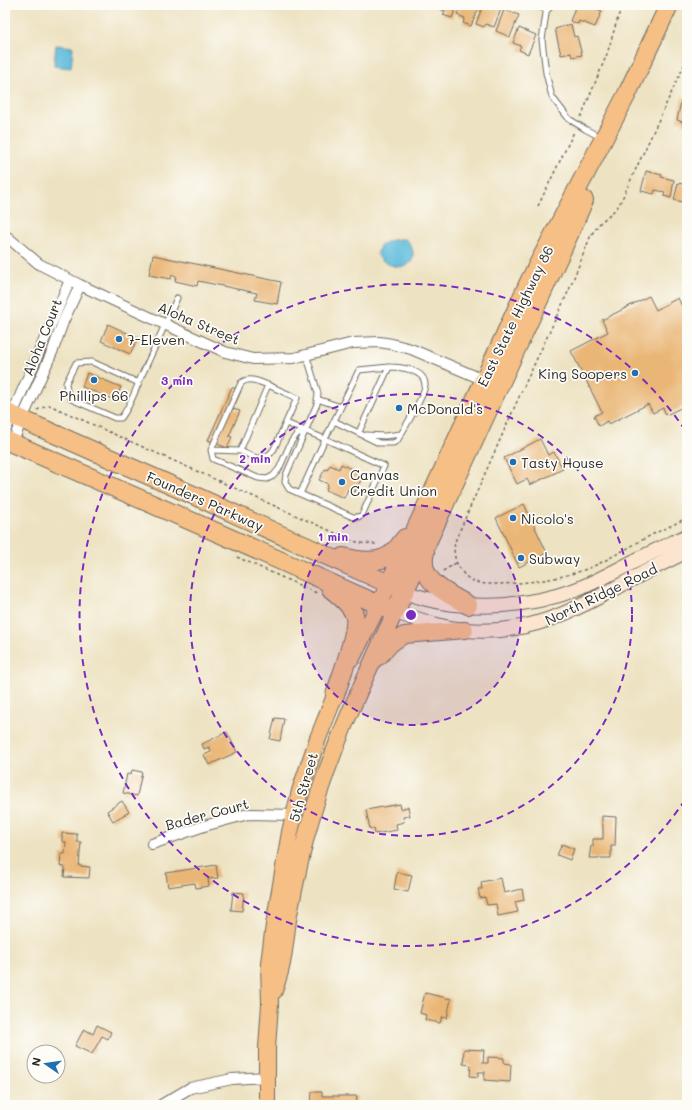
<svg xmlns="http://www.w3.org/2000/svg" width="692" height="1110" viewBox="0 0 692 1110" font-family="Mali,sans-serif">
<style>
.water{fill:#5ebcdc;stroke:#447484}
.building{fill:#eab676}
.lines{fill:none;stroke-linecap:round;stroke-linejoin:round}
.lane-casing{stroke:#6f6b60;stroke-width:7}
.street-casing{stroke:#6f6b60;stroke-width:12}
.secondary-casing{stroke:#6f6b60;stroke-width:16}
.primary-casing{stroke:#6f6b60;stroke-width:18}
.highway-casing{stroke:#6f6b60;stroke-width:20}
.path{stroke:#6f6b60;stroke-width:1.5;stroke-dasharray:3 3;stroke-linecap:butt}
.lane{stroke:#fff;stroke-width:5}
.street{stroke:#fff;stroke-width:10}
.secondary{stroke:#fbe5cf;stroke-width:14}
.primary{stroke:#f5bf86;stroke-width:16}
.highway{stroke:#f5bf86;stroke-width:18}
.ring{fill:none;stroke:#7b2cbf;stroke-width:2;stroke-dasharray:7 5}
.poi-dot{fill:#1f6fb2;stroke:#fdfcf7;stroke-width:1.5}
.labels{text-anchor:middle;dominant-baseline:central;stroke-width:3.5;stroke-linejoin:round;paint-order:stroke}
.street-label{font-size:14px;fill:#2b2b2b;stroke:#fdfcf7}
.poi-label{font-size:14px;fill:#2b2b2b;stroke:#fdfcf7;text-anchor:start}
.centre{fill:#7b2cbf;stroke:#fdfcf7;stroke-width:2}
.ring-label{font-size:12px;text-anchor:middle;font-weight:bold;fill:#7b2cbf;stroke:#fdfcf7;stroke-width:3.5;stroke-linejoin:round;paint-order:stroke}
</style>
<rect width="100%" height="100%" fill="#fdfcf7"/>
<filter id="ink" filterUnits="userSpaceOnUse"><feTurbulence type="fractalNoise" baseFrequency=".025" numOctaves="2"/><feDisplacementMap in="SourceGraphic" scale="8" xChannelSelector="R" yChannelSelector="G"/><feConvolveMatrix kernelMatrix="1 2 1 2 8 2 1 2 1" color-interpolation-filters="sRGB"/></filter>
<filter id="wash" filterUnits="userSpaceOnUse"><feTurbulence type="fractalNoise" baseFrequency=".012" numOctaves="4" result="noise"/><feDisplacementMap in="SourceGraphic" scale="16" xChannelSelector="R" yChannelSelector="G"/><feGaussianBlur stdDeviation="0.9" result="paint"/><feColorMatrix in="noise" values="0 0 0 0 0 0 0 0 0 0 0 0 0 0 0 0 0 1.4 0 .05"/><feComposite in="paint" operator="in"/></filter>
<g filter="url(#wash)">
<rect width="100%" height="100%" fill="#ede2c1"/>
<path class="water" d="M56 45 73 47 71 68 54 66Z
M405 239C412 244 417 257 409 264 399 271 383 263 377 255 379 241 392 239 405 239Z"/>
<g id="blocks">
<path class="building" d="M438 5H457L452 18 443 15 445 11 437 8Z
M461 5H480L471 26 463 23 465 18 457 15Z
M483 5H492L501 9 494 27 486 24 484 27 476 24Z
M576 5H587L602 11 595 27 579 21 578 24 570 21Z
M504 10 519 15 510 37 496 31Z
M571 24 574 37 577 36 582 55 572 57 571 53 561 55 555 29Z
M519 28 536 35 528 54 519 50 521 46 513 43Z
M682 97 687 98V125L682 124 683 122 677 120Z
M646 171 662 175 661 177 674 180 671 198 664 196 665 192 655 190 654 194 641 191Z
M678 183 687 185V203L674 200Z
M153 255 281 282 277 304 255 300 257 293 198 281 197 286 175 281 176 276 172 275 171 279 149 275Z
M649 296 656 310 678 298 687 317V405L666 415 663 408 653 413 648 404 609 424 607 421 599 426 594 416 602 412 571 351 608 332 602 320Z
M108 324 138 338 130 354 101 341Z
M87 373 121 387 115 400 82 387Z
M232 387 241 391 233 409 240 411 229 436 232 437 227 448 208 440Z
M540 439 548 455 554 452 563 469 530 485 527 479 517 484 504 458Z
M341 464 357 472 356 475 362 478 355 492 348 489 344 498 326 490 328 484 319 480 325 469 327 470 330 465 339 469Z
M524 504 547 553 519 567 496 518Z
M275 718 284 719 280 741 270 739Z
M227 732 237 752 209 765 204 755 211 752 209 747 204 749 202 744Z
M132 770 142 772 137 796 123 793 127 774 131 775Z
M122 801 129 812 113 821 107 811Z
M400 804 401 809 408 807 410 816 403 817 404 822 396 824 397 830 375 834 374 828 370 829 366 810Z
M602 816 616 817 615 846H611V858H589L591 846H593V839H603V824H602Z
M62 833 77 834V842H81L79 866 90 867 89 878 64 877 65 867 60 866 61 854H65L66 842H62Z
M562 844 574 849 570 860 557 855Z
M216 865 218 878 208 879 209 886 196 888 195 883 168 887 166 873Z
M397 872 412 875 408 892 394 889Z
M501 878 504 893 522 889 524 900 515 902 518 912 498 916 496 904 487 905 485 897 480 898 478 889H482L481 882Z
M233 892 244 893 242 911 231 910Z
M425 993 451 999 447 1018 442 1017 440 1023 425 1020 426 1015 420 1013Z
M97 1025 111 1032 108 1039 102 1036 92 1054 75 1046 84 1029 93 1034Z
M464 1049 484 1050 483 1063H488V1057L504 1058V1063L511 1064 510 1082 484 1080 485 1072H478V1077L470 1076 471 1065 463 1064Z
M312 1092H322V1096H357L356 1105H311Z"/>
</g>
</g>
<g filter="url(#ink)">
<use href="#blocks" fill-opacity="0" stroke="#6f6b60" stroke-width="1"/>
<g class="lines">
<defs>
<path id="lane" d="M547 7 542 40 546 73 552 97 569 119 585 129 600 137
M389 367C399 367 425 369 425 385 425 394 403 431 397 441L393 443H379L334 421 359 370Z
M139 383 92 362 76 363 66 383 67 391 71 399 115 418H121C130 407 135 391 141 377 153 351 165 325 177 298
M268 385C260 382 249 376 241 383L211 450 213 459 258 478 267 479 273 476 279 469 291 442 297 434 305 431
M268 385 297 398 274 449 270 454 261 458H256L240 451Z
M317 399 341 407
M286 423 325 439 334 421
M359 432 389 367
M366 435 385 436 401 434
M211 450 240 451
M300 494 325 439 384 466 362 515 358 517H353L289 489 285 482 286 475 317 404 318 393 306 354"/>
<path id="street" d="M542 5 547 7 548 5
M5 235 39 264 80 285 225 352 253 359 294 358 353 343 379 342 392 344 411 349 484 380
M5 431 70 280
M12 444 22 419 53 350 63 322 80 285
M152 844 204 826 248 814 294 815
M161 1105 190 1088 232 1079 267 1077"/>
<path id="secondary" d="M405 592C457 612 522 609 575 590 596 582 615 571 635 561 652 552 670 544 687 536
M395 612C417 619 441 628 465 630 535 636 579 607 638 576 654 567 671 559 687 551"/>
<path id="primary" d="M379 657 392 643 404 635 465 630
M352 658 389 584 400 589
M274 991C276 984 279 976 281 968 285 951 286 932 289 914 295 885 301 854 309 826 330 751 363 682 395 612
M267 1105V1048L270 1004 269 963 274 925 290 832 300 791 318 738 340 683"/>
<path id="highway" d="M5 412 193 495 389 584 420 520 530 280 627 94 669 5
M5 440 223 535 395 612 572 228 584 200
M425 552C417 581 447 593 468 605
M343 557C358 561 377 564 390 555 396 550 401 544 405 538
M331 589C340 596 350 604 354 614 360 628 340 679 335 695"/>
</defs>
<use href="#lane" class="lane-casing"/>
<use href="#street" class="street-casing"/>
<use href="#secondary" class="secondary-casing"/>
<use href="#primary" class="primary-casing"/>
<use href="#highway" class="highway-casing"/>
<path class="path" d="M687 59 621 201 617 208 600 223 591 235 569 290 519 397 456 539C452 551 455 564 463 573 472 585 486 584 499 584 529 583 561 579 589 568 604 562 616 554 630 547 648 536 668 527 687 518
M581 117 607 54 619 14 623 5
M538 206 574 132
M37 410 49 405 353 541 362 543 375 544 377 547
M237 557 319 594
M443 571 456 563"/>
<use href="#lane" class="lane"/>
<use href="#street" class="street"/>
<use href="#secondary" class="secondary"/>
<use href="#primary" class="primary"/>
<use href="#highway" class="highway"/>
</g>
</g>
<circle cx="411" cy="615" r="110" fill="#7b2cbf" fill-opacity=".12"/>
<g class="ring">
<circle cx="411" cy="615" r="110"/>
<circle cx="411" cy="615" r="221"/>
<path d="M685 800A331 331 0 1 1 685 430"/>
</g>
<g class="poi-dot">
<circle cx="119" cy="339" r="4"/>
<circle cx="635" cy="373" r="4"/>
<circle cx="94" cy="380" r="4"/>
<circle cx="399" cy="408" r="4"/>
<circle cx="513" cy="462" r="4"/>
<circle cx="342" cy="482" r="4"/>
<circle cx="513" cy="518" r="4"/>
<circle cx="521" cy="558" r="4"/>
</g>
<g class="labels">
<g class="street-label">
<text transform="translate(515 316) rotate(-64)">East State Highway 86</text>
<text transform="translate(199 323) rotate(23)">Aloha Street</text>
<text transform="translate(42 337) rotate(-68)">Aloha Court</text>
<text transform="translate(205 501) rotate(24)">Founders Parkway</text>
<text transform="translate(601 594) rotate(-26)">North Ridge Road</text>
<text transform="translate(303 787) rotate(-74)">5th Street</text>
<text transform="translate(207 814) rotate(-15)">Bader Court</text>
</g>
<g class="poi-label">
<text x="127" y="339">7-Eleven</text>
<text x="627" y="373" text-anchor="end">King Soopers</text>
<text x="94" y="395" text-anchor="middle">Phillips 66</text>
<text x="407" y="408">McDonald's</text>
<text x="521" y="462">Tasty House</text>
<text x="350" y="474">Canvas<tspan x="350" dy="16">Credit Union</tspan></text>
<text x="521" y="518">Nicolo's</text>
<text x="529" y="558">Subway</text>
</g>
</g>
<circle cx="411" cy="615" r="6" class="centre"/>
<g class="ring-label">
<text x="177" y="385">3 min</text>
<text x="255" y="463">2 min</text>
<text x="333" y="541">1 min</text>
</g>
<rect width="692" height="1110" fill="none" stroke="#fdfcf7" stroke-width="20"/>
<g transform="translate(46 1064) rotate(283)"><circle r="19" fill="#fdfcf7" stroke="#a9a8a5"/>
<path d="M0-3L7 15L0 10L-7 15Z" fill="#1f6fb2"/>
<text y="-6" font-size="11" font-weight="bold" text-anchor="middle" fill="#2b2b2b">N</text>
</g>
</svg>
